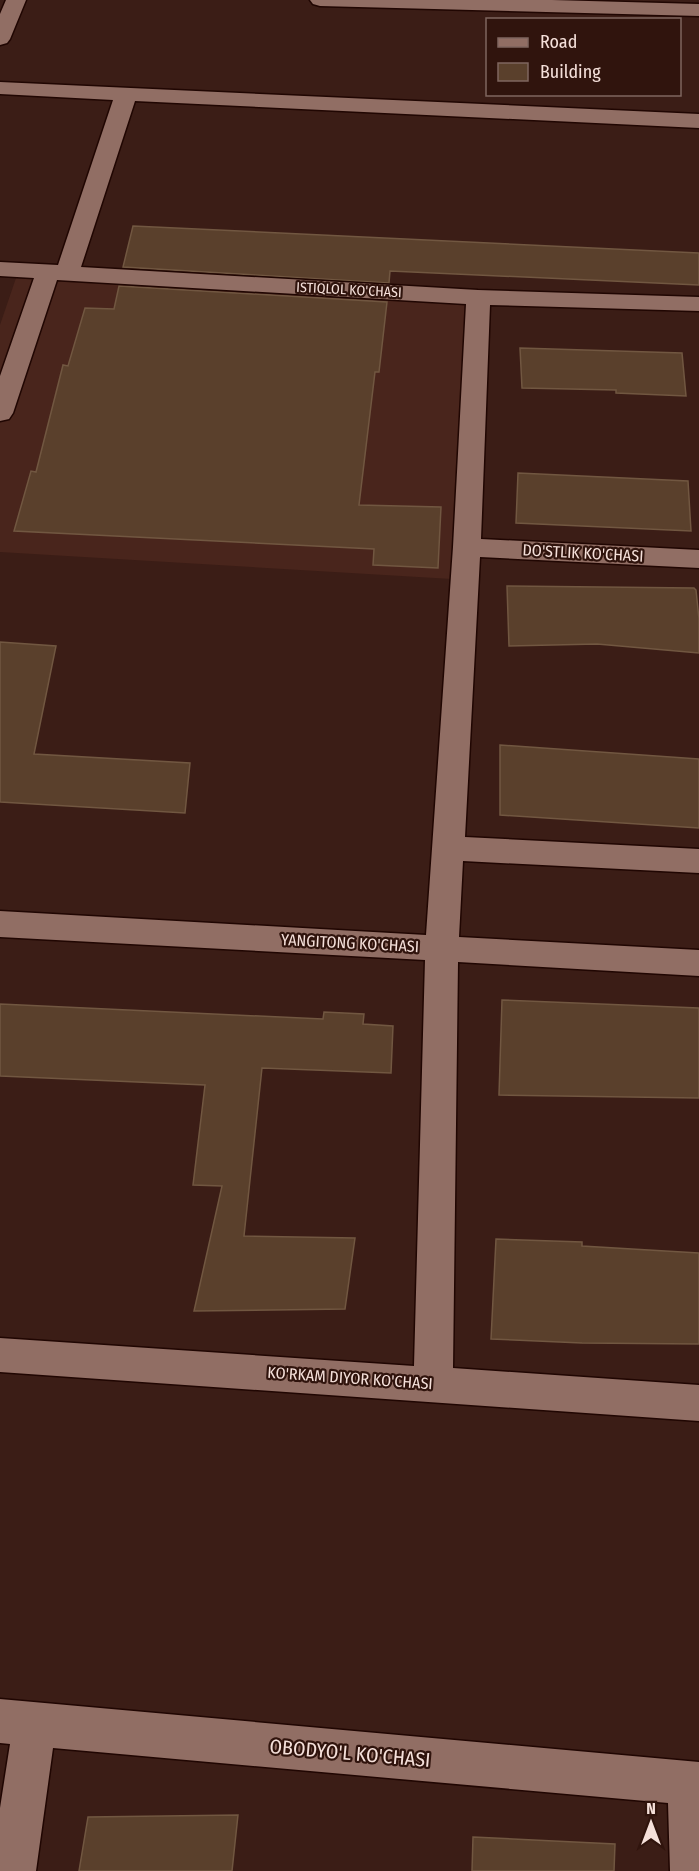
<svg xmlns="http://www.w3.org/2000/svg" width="699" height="1871" viewBox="0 0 699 1871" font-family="'Fira Sans Condensed',sans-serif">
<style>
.built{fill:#49251c}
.building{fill:#5a402c;stroke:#715741;stroke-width:1.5}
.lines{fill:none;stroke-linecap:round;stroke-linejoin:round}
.minor-casing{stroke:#200602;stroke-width:3}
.minor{fill:#916e64;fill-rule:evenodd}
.labels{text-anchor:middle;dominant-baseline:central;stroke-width:4.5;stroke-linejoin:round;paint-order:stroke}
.far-street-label{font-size:14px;fill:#f5e0da;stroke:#30140d}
.street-label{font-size:16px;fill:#f5e0da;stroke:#30140d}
.near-street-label{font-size:20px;fill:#f5e0da;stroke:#30140d}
</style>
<rect width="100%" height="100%" fill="#3b1d16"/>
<path class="built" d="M16 278 469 304 452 579 0 552V325Z"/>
<path class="building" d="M133 226 699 253V285L390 271 389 283 123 267Z
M119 286 387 302 379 372H375L359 505 441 507 438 568 373 565 374 549 14 531 31 471 36 472 63 365 68 366 85 308 114 309Z
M520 348 682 353 686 396 616 393V390L522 388Z
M518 473 688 481 691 531 516 523Z
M507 586 694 588 696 590 699 619V653L597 644 509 646Z
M0 642 56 646 34 754 190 763 185 813 0 802Z
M500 745 699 759V828L500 815Z
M502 1000 699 1008V1098L499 1095Z
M0 1004 323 1019 324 1012 364 1014 363 1024 393 1026 391 1073 262 1068 244 1236 355 1238 345 1309 194 1311 222 1186 193 1185 205 1085 0 1076Z
M496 1239 582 1242V1246L699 1253V1344L582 1343 491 1339Z
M238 1815 232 1871H79L88 1817Z
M473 1837 615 1844 614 1871H472Z"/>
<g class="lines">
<defs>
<path id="minor" d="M6 0H26L10 39 7 43 0 45V14Z
M310 0H552L699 4V16L320 6 313 4Z
M0 82 699 114V128L135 101 81 267 478 290 699 297V311L490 305 481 539 699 550V568L480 557 465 837 699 849V873L463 861 459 937 699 950V976L458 962 453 1368 699 1385V1421L0 1372V1338L414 1366 425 960 0 937V911L426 935 453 547 466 304 57 280 13 413 9 419 0 421V376L34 278 0 276V262L58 265 113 100 0 94Z
M0 1699 699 1762V1871H670L668 1803 53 1748 36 1871H0V1808L10 1744 0 1743Z"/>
</defs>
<use href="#minor" class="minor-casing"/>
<use href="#minor" class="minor"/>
</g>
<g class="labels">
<g class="far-street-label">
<text transform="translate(349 290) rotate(3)">ISTIQLOL KO'CHASI</text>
</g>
<g class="street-label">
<text transform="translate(583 553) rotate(3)">DO'STLIK KO'CHASI</text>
<text transform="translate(350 943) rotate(3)">YANGITONG KO'CHASI</text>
<text transform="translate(350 1378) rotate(4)">KO'RKAM DIYOR KO'CHASI</text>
</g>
<g class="near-street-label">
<text transform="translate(350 1753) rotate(5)">OBODYO'L KO'CHASI</text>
</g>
</g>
<rect x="486" y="18" width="195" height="78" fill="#30140d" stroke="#7f665f" stroke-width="1.5"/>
<rect x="498" y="38" width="30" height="9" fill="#916e64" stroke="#7f665f" stroke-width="1.5"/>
<text x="540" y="48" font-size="18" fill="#f5e0da">Road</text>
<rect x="498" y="63" width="30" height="18" fill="#5a402c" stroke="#7f665f" stroke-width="1.5"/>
<text x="540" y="78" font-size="18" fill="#f5e0da">Building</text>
<g transform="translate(651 1823)" stroke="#30140d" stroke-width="4.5" paint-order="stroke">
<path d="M0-4.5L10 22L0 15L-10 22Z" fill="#f5e0da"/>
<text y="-9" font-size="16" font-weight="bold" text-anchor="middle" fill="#f5e0da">N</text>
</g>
</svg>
